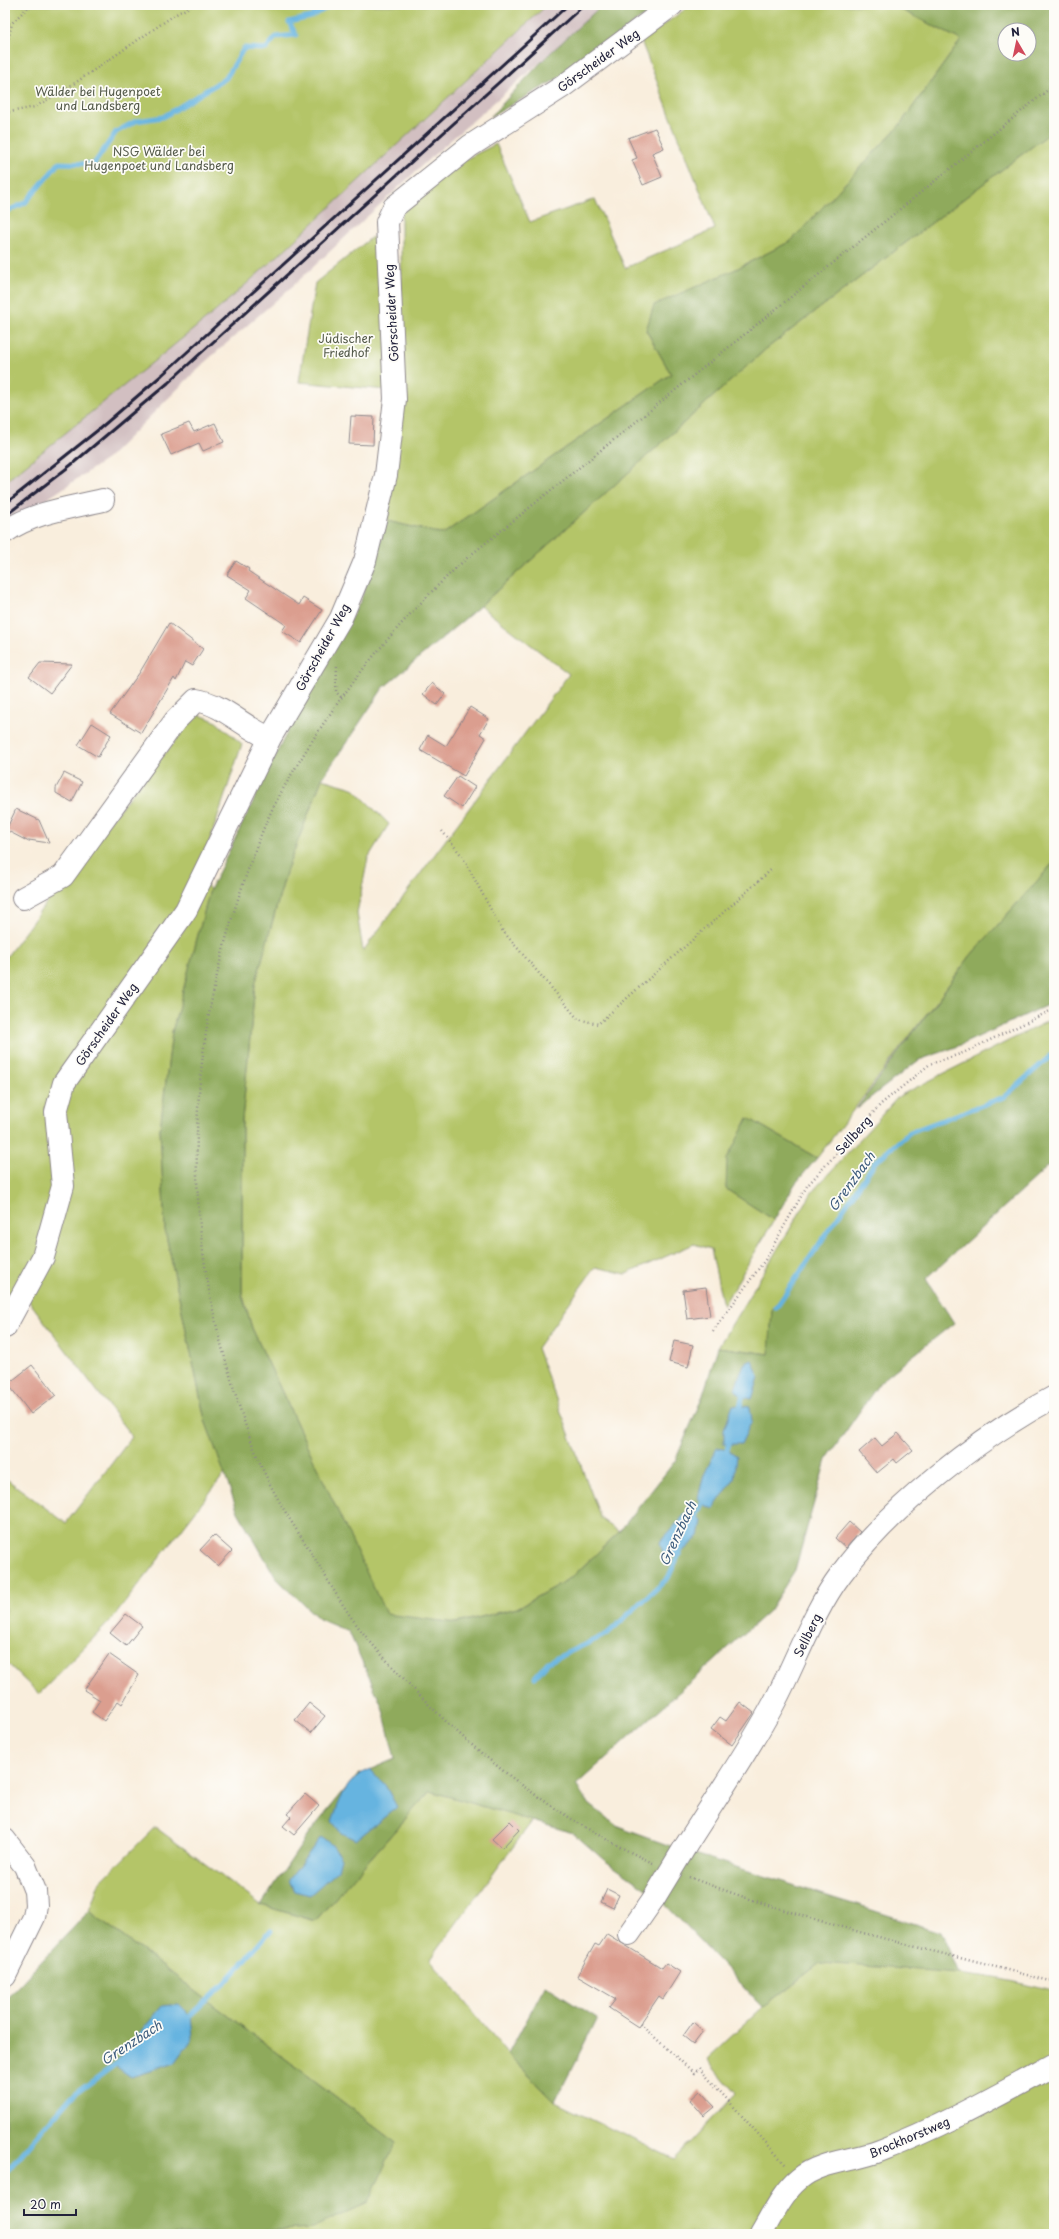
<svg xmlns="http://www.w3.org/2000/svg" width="1059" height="2239" viewBox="0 0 1059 2239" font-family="'Playpen Sans',sans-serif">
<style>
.industrial{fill:#d2bfc1}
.green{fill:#b4c568;stroke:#6b7452}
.forest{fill:#8faa5c;stroke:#58664c;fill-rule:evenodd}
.water{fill:#66b4e0;stroke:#446b8e}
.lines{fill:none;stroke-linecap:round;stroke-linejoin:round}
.stream{stroke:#66b4e0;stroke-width:5}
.building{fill:#db9e8f}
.minor-casing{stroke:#8e888c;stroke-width:24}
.path{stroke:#8e888c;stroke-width:2.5;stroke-dasharray:1 3;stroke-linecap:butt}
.minor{stroke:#fff;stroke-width:22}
.rail{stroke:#22223b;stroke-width:3}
.minor-bridge-casing{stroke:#8e888c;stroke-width:24;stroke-linecap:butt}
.minor-bridge{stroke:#fff;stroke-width:22}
.labels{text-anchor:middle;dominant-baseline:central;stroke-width:3.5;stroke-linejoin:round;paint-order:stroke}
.street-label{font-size:12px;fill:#22223b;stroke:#fdfcf7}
.park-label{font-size:12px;fill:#555b4b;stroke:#fdfcf7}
.water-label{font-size:13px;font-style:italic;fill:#3d5c7d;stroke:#fdfcf7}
</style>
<rect width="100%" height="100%" fill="#fdfcf7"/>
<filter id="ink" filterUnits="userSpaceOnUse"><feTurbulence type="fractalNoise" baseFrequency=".025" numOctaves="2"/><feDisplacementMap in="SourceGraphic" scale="8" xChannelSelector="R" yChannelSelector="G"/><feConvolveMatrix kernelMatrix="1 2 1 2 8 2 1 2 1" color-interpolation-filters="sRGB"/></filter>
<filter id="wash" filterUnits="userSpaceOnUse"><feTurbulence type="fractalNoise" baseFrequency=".012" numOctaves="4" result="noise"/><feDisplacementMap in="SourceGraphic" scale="16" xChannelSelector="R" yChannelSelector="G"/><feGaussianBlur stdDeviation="0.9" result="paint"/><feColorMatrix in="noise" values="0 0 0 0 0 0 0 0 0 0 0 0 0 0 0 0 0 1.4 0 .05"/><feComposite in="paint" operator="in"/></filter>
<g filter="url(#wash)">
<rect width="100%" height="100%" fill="#f9eedd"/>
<path class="industrial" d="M547 5H602L546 57 429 159 295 284 205 362 107 459 5 527V481L281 253Z"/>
<path class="green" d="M5 5H547L281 253 216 311 5 482Z
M691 5H892L961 40 899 126 791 241 736 269 646 330 671 374 443 534 387 521C405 420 401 316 401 214L440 172 496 144 530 222 595 199 625 268 715 229 641 41Z
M1054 130V862L971 955 817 1158 748 1118 726 1189 774 1220 723 1306 711 1249 694 1244 626 1274 595 1267 537 1348 601 1519 619 1532 572 1577 517 1608 457 1623 386 1615 252 1328 242 1292V1120L255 985 287 869 322 779 353 788 389 824 368 858 357 913 363 951 569 674 480 606 766 349Z
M372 237 385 251 387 390 299 382 315 283Z
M197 714 215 721 242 744 199 873 210 890 172 1032 160 1129 165 1230 205 1420 225 1473 113 1618 39 1694 5 1661V1478L66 1523 132 1437 28 1300 5 1305V959L68 873Z
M1054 1018V1058L1047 1060 1011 1094 994 1100 772 1310 770 1354 718 1347 813 1191 899 1096Z
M430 1791 533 1820 430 1959 508 2054 555 2102 674 2159 736 2094 707 2059 763 2007 820 1963C898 1968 979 1969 1054 1992V2234H250L396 2142 89 1911 99 1883 155 1827 261 1905 315 1921Z"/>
<path class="forest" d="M602 5H659L557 79 490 117 546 57Z
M892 5H1054V130L766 349 480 606 383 688 322 779 287 869 255 985 242 1120V1295L252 1328 386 1614 457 1623 517 1608 572 1577 619 1532 675 1461 702 1398 718 1347 769 1354 772 1310 876 1161 907 1132 1011 1094 1047 1060 1054 1058V1161L926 1279 954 1323 880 1382 826 1460 795 1570 769 1611 576 1785 588 1803 618 1827 676 1848 941 1932 959 1973 820 1963 763 2007 659 1898 604 1860 573 1833 430 1791 315 1921 261 1905 310 1832 357 1775 395 1759 382 1706 349 1632 319 1619 276 1578 238 1512 205 1420 165 1230 160 1129 172 1032 210 890 287 732 360 602 387 521 443 534 671 374 646 330 654 305 736 269 791 241 899 126 961 40ZM1005 30H1029V54H1005Z
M1054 862V1002L956 1047 919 1060 857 1108 971 955Z
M748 1118 817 1158 795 1184 774 1220 726 1189 727 1159Z
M89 1911 396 2142 368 2203 312 2228 253 2232 250 2234H5V2000Z
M545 1985 597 2018 555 2102 508 2054Z"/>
<path class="water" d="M752 1360 759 1377 752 1399 742 1397 735 1389 744 1364Z
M733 1405 750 1407 752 1421 741 1444H724V1430Z
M717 1448 728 1450 737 1456 734 1479 713 1509 702 1504 698 1498 704 1475Z
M686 1513 697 1515 702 1521 699 1536 678 1556 664 1557 660 1542Z
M370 1769 385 1785 397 1807 356 1840 341 1833 332 1821C341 1798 345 1780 370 1769Z
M321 1837 332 1845 341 1858 338 1870 310 1895 294 1891 289 1880Z
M179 2004 191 2016 193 2038 175 2063 131 2077 114 2065 162 2006Z"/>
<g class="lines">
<path class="stream" d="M5 212 25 203 59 163 94 164 116 132 136 121 163 117 226 78 244 48 266 49 276 37 296 35 289 22 311 17 331 5
M776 1308 875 1162 910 1132 1004 1097 1054 1053
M739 1410 744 1390
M725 1456 731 1437
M694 1521 704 1499
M535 1677 548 1662 607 1634 668 1578 681 1550
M186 2019 226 1982 271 1930
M5 2173 72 2096 120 2061"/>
</g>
<g id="blocks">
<path class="building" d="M655 128 664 148 652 153 662 177 643 185 632 160 637 158 628 138Z
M351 416 374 417 373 445 349 444Z
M189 423 194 432 215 423 224 442 203 451 199 443 171 455 161 434Z
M236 561 249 569 248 571 299 605 303 598 322 610 301 643 282 631 286 625 246 598 251 590 227 575Z
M169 623 203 649 192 666 185 662 176 681 174 678 141 733 110 714 140 672Z
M40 663 72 664 50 693 29 677Z
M432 683 445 694 437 705 423 694Z
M470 707 489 719 480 734 486 738 464 776 420 750 428 735 446 746Z
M92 723 111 735 98 757 78 745Z
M64 773 82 782 72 802 56 793V788Z
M458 776 475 787 462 808 444 796Z
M16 809 39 820 49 843 29 840V842L6 830Z
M706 1287 710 1316 687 1319 683 1290Z
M674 1341 693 1345 688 1367 669 1362Z
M32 1365 56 1395 31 1414 8 1384Z
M898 1433 913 1450 897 1463 894 1459 877 1473 859 1452 875 1438 882 1446Z
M849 1522 860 1532 846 1548 835 1538Z
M214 1535 232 1551 218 1566 200 1550Z
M126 1614 142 1626 126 1646 110 1633Z
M109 1654 139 1675 122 1704 118 1701 104 1721 92 1712 100 1700 84 1690Z
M740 1702 754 1713 732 1745 711 1729 720 1717 726 1721Z
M309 1703 325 1716 311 1733 295 1720Z
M305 1794 319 1806 294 1835 283 1826 291 1817 287 1814Z
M510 1821 519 1830 502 1848 492 1839Z
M607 1889 619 1895 613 1908 601 1902Z
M607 1934 662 1968 666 1963 680 1972 663 1999 659 1996 638 2027 609 2008 616 1999 577 1976 595 1944 599 1946Z
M693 2022 703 2031 693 2044 683 2036Z
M700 2091 715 2107 704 2116 690 2100Z"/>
</g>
</g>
<g filter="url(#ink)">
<use href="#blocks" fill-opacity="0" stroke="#8e888c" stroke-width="1"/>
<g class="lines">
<defs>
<path id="minor" d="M5 532C33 512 70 508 103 500
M23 898 63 876 175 721 196 700C223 704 244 728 270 738
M5 1327 43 1257 63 1186 56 1112 64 1083 186 910 270 738 341 618 365 561 386 475 395 399 387 222 394 207 470 146 562 87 672 5
M5 1840 25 1866 35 1891 36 1905 34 1917 5 1976
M685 1847C715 1799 748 1752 774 1703 797 1660 812 1613 841 1574 890 1507 981 1436 1054 1397
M629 1934 654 1898
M761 2234C772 2216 782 2193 799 2179 820 2161 854 2161 879 2151 940 2128 997 2096 1054 2065"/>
</defs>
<use href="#minor" class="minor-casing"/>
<path class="path" d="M5 24 12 23 30 5
M5 54 12 23
M5 69V80
M5 113 35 107 72 85 176 14 193 5
M337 666 336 692 341 697
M442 831 462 856 502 930 578 1019 598 1024 771 870
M713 1331 765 1260 807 1186 881 1104 930 1064 963 1053 1054 1009
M653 1863C560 1820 478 1758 408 1683 388 1662 368 1641 351 1617 338 1598 326 1577 314 1557 300 1535 285 1513 273 1490 252 1451 239 1407 227 1365 181 1210 189 1045 240 893 251 861 262 828 278 798 330 705 388 630 467 558L1054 85
M689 1877C807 1923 932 1950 1054 1982
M640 2024 694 2073 699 2068 786 2165"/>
<use href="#minor" class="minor"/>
<path class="rail" d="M5 504 98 430 162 375 568 5
M5 516 71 465 168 383 584 5"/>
<defs>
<path id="minor-bridge" d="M654 1898 685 1847"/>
</defs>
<use href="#minor-bridge" class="minor-bridge-casing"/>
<use href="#minor-bridge" class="minor-bridge"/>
</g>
</g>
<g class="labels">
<g class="street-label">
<text transform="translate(598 60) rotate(-36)">Görscheider Weg</text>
<text transform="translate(391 313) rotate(-93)">Görscheider Weg</text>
<text transform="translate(322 647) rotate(-61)">Görscheider Weg</text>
<text transform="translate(106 1024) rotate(-55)">Görscheider Weg</text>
<text transform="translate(853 1135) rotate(-48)">Sellberg</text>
<text transform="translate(807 1635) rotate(-64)">Sellberg</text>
<text transform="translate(909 2137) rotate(-23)">Brockhorstweg</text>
</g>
<g class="park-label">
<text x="98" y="91">Wälder bei Hugenpoet<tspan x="98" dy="14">und Landsberg</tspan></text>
<text x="159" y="151">NSG Wälder bei<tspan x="159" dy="14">Hugenpoet und Landsberg</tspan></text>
<text x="346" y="338">Jüdischer<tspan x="346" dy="14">Friedhof</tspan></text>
</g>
<g class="water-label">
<text transform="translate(851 1181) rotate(-54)">Grenzbach</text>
<text transform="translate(677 1533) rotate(-65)">Grenzbach</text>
<text transform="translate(131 2042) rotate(-33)">Grenzbach</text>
</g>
</g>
<rect width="1059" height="2239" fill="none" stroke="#fdfcf7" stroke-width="20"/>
<g transform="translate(1017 42) rotate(351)"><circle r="19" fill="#fdfcf7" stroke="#a5a5ac"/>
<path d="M0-3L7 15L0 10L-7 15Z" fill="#d1495b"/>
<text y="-6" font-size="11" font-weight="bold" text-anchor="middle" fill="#22223b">N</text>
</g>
<path d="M24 2209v6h52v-6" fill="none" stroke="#22223b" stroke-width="2"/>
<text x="30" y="2209" font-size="12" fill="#22223b" stroke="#fdfcf7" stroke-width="3" paint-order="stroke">20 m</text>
</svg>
